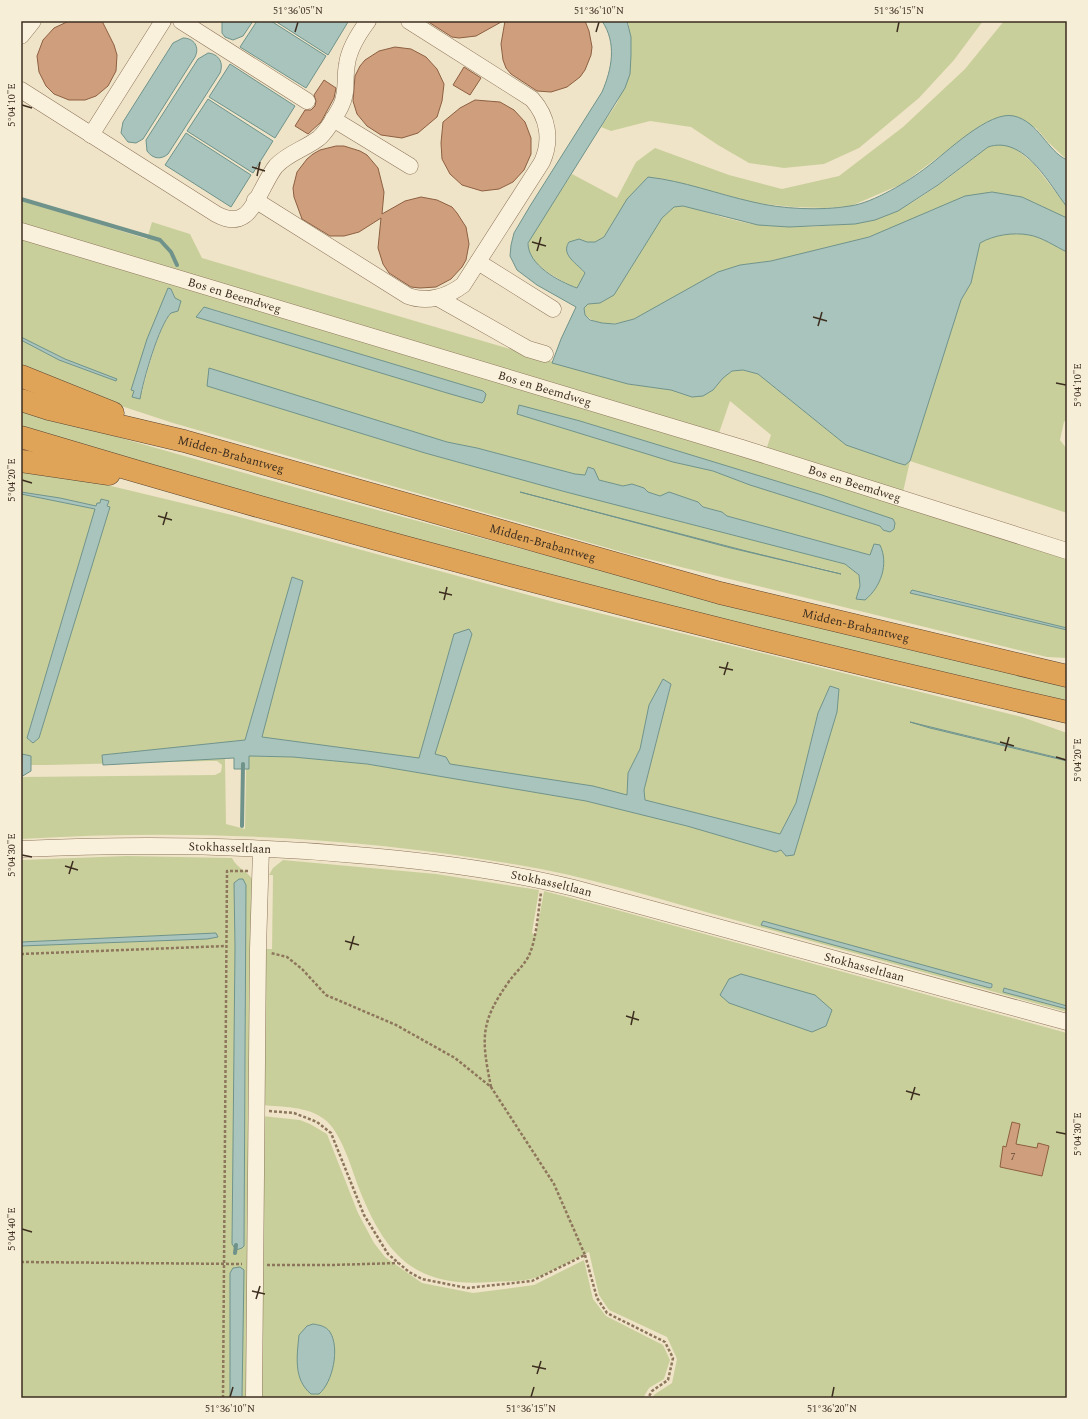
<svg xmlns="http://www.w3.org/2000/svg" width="1088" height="1419" viewBox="0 0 1088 1419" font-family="Spectral,serif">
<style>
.green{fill:#c9cf9b;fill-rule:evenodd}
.water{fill:#a9c4bc;stroke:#6f938a}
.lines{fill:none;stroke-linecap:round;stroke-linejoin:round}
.stream{stroke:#6f938a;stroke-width:4}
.building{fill:#cf9f7d;stroke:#8d5f41}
.minor-casing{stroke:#8d765c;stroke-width:17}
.highway-casing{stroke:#5b4430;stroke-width:23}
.path{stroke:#8d765c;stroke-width:2.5;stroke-dasharray:3 2;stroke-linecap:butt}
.minor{stroke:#faf1dc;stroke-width:16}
.highway{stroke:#e0a458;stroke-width:22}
.ticks{fill:none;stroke:#3d2e20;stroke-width:1.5}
.labels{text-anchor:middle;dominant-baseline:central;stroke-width:4;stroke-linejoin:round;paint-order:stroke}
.number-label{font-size:10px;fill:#624a37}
.street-label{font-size:12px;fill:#3d2e20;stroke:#f7eed8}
.neatline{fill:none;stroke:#3d2e20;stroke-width:1.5}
.ticks-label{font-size:10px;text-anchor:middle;fill:#3d2e20}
</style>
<rect width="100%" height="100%" fill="#f0e4c8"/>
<path class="green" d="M627 21H983L954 60 919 98 859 148 824 164 784 168 749 163 718 145 691 127 650 121 611 131 601 127 617 103 630 74 629 25Z
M1004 21H1067V160L1048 142 1036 128 1001 117 983 124 902 184 851 206 826 208 792 207 755 203 715 192 613 223 604 237 595 242H587L578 240 569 242C560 255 578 264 585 273L577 288C566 284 559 279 549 273 535 263 523 255 531 236L572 174 617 198 636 162 655 148 729 175 782 189 839 176 903 127 965 69Z
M996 144 1006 145 1016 149 1034 164 1067 207V218L1022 197 992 192 931 210 906 223 869 237 771 261 740 265 634 319C616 324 600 328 585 315L584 308 588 304 600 303 614 295 662 218 674 207 683 205C704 211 726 219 747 223 784 230 867 228 899 210 931 193 960 169 988 147Z
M21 200 147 239 152 222 190 234 202 258 628 384 671 390 692 397 713 390 723 378 732 371 743 370 758 374 846 445 905 465 910 461 961 300 971 283 980 243C994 235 1013 232 1029 235 1042 237 1056 247 1067 252V419L1064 422 1060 440 1067 449V513L910 461 903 492 748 442 767 447 771 435 730 401 719 433 21 225Z
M21 233 184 285 1067 556V628L932 594 911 593 1067 630V658L1047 657 990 643 632 555 173 423 109 402 21 367V340L59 360 116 381 65 359 21 337ZM168 288 171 289 175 298 174 311C161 318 146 376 142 392L133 397ZM209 308 483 391 447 393 197 317ZM207 386 447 442 477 448 575 474 585 475 588 467 594 469 598 480 623 486 632 484 644 488 648 492 660 496H679L698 502 703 507 722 512 727 516 870 555 857 599 860 586 859 575 845 564 566 492 425 453ZM517 411 580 421 822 495 893 519 895 523 883 530 880 526 750 485 713 471 673 462 518 414ZM520 493 746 551 841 573 805 566 731 548Z
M21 409C237 472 453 532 671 588 802 622 935 652 1067 684V705L543 576 21 429Z
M21 467 82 479 232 515 558 603 1022 717 1067 733V760L919 724 1067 761V1006L1004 988 1003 991 1067 1009V1012C955 981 843 950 731 919 659 899 587 876 513 864 351 836 184 829 21 839V777L215 775 221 772 222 765 217 761H211L48 765H31V756H21V494L95 509 27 738 30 741 39 738 110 507 101 499 100 503 96 506 60 498 21 492ZM292 577 303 581 262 737 419 758 454 634 469 630 472 634 434 754 445 757 450 764 627 795 628 773 640 749 649 705 663 679 671 685 644 790 645 800 780 834 796 803 818 713 830 686 839 689 837 712 794 855 786 856 781 850 776 852 687 826 586 801 367 764 293 757 249 756V769H246L245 829 226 824 225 758 102 755 245 740ZM763 921 991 984 993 986 990 988 762 925Z
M127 856 232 858C237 869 249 871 253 881L251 1398H242L243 1346 230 1273V1398H21V946L218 937 216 933 21 942V860ZM234 883 246 963 244 1246 232 1244 235 947Z
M283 860 436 874 539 890 532 933 536 935 544 891 606 907 1067 1033V1398H652L655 1394 672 1383 677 1359 667 1337 609 1310 599 1295 589 1252C573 1259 547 1275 531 1279 519 1282 504 1281 492 1282 417 1288 387 1258 360 1191 352 1171 342 1132 324 1119 307 1106 282 1107 262 1105V1116L300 1120 310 1124 327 1134 358 1213 374 1243 385 1257 422 1283 473 1293 534 1285 584 1260 593 1299 606 1316 663 1345 670 1360 664 1379 649 1388 643 1398H257L261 949H272L273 875H269L273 868Z"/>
<path class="water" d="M222 21H253L243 36 233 40 225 37 222 33Z
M257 21H271L326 56 306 88 240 47Z
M275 21H346L348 22 328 55Z
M602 21H627L631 37V55L630 74 625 88 528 243C528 265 558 281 577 288L585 273C578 264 560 255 569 242L579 239 587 242H595L604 237 627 199 648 177C684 181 717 194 753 202 781 209 821 211 850 206 873 203 909 181 927 167 946 153 989 110 1014 116 1039 122 1047 151 1067 160V207C1049 184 1024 135 988 147L938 185 898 211 875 220 855 224 789 227 758 225 683 206 674 207 662 218 614 295 600 303 588 304 584 308 585 315 590 320 602 323 615 324 634 319 718 272 740 265 771 261 869 237 965 196 992 192 1022 197 1067 218V252C1056 247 1042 237 1029 235 1013 232 994 235 980 243L971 283 961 300 910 461 905 465 898 463 846 445 758 374 743 370 732 371 723 378 713 390 703 396 692 397 671 390 628 384 552 363 561 339 576 307 537 285 517 270 510 256 511 245 514 233 530 206 602 92C612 69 617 43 602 21Z
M183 38C194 38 200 47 195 57L143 139 136 143 128 142 121 133 123 122 173 43Z
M208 53C219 54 224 63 220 73L168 154C161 160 153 159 147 151L146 140 198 59Z
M230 64 295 106 275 138 209 97Z
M208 99 273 141 253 173 187 131Z
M186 133 251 175 231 207 165 165Z
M168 288 171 289 175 298 181 301 178 311 171 313C159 325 143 381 140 399L132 397 134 391 131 390 147 339Z
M204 307 483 391 486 394 484 401 482 403 447 393 196 317Z
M21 337 65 359 117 379 116 381 59 360 21 340Z
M209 368 447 442 477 448 575 474 585 475 588 467 594 469 599 480 623 486 632 484 644 488 648 492 660 496 669 492 698 502 703 507 722 512 727 516 870 555 874 544 880 545C889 564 881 587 865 600L856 599 860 586 859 575 845 564 566 492 425 453 207 386Z
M519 405 580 421 822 495 893 519 895 523 894 529 890 532 883 530 880 526 750 485 713 471 673 462 517 414Z
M21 492 60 498 96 506 97 503H100L101 499 109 501 107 506 110 507 39 738 33 743 27 738 95 509 21 494Z
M520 492 746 551 841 574 731 548Z
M292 577 303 581 262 737 419 758 454 634 469 629 472 634 435 754 446 757 450 764 593 786 627 795 628 773 640 749 649 705 663 679 671 684 644 790 645 800 780 834 796 803 818 713 830 686 839 689 837 712 794 855 786 856 781 850 776 852 687 826 586 801 367 764 293 757 249 756V769H234V758L103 765 102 755 245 740Z
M912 590 1067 628V630L910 593Z
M910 722 1067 760V761L930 728Z
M22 754 31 756V771L21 777Z
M239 879H243L246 885 244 1246 242 1248 236 1250 232 1244 235 947 234 883Z
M763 921 992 984V987L990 988 761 925Z
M216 933 218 937 207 939 21 946V942Z
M741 974 815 995 832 1010 826 1026 812 1032 729 1003 720 995 729 979Z
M1004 988 1067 1006V1009L1003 992Z
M240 1267 244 1270 242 1398H230V1273L233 1268Z
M313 1324C319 1325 326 1326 330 1332 340 1348 333 1382 319 1394H311C293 1379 297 1356 299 1335L307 1326Z"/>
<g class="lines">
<path class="stream" d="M21 199 160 240 171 252 177 265
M242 826 243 764
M235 1253 236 1245"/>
</g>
<path class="building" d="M69 21H102L114 45 117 55 116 71 108 86 96 96 85 100H69L54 94 46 86 39 72 37 56 43 40 54 28Z
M427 21H503L476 36 459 38 452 37Z
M505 21H585L589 31 592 47 591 55 585 70 580 77 567 87 551 92 537 91 511 74 506 68 503 60 501 44Z
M395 47 411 49 426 57 437 69 444 84 442 101 437 117 418 133 402 138 381 135 367 126 357 114 353 101 355 76 360 66 365 60 379 51Z
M464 67 481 78 470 95 453 85Z
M324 80 336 88 334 98 321 122 308 134 295 126 305 110H311L315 106 316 101 314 95Z
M475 100 500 102 514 110 525 122 531 138V154L524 170 513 182 499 189 482 191 462 185 450 174 442 159 441 143 443 122 460 108Z
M336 146H344L360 151 367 155 378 168 384 192 382 214 405 201 421 197 437 200 452 207 457 213 466 227 469 244 466 260 462 267 451 279 436 287 420 288 411 287 389 273 383 264 378 248 381 218 359 232 344 236H330L302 219 294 197 293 188 297 172 307 159 313 154 320 150Z
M1012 1122 1020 1124 1016 1144 1037 1148 1038 1143 1049 1146 1042 1176 1000 1167 1003 1146 1006 1147Z"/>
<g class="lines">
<defs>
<g id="minor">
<path d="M181 21 307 101"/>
<path d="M21 36 33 21"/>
<path d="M21 90 216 214C225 219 236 222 245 215 256 207 266 178 276 166 288 153 305 149 319 138 328 130 335 117 341 106 348 92 344 79 347 64 349 49 359 33 368 21"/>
<path d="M333 119 410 166"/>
<path d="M91 135 163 21"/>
<path d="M255 200 408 296C427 303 447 297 463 285L542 162C552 140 548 117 532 99L409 21"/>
<path id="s1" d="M21 231 742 448 1067 551"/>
<path d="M478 262 553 309"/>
<path d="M438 298 528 349 545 354"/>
<path id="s2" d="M21 849C133 844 245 845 356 855 429 861 502 870 574 888L1067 1022"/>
<path d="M254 1398 258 949 261 849"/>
</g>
<g id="highway">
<path d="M21 376 113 413"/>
<path id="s3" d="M21 400 49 409 184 441 720 593 1067 676"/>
<path d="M21 437C366 541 715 632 1067 712"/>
<path d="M21 461 109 474"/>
</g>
</defs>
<use href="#minor" class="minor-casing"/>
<use href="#highway" class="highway-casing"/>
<path class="path" d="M21 954 226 946
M491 1087C481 1037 480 1022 510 980 516 972 527 962 530 953 537 935 538 912 541 893
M269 1111 294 1113 317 1122 331 1133 364 1215 388 1254 409 1272 422 1279 467 1288 532 1281 585 1255 554 1184 491 1087 455 1058 396 1025 326 995 302 969 287 957 271 953
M585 1255 597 1298 607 1313 665 1342 673 1358 668 1380 652 1391 648 1398
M21 1262 242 1264
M267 1265H332L398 1263
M223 1398 227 871H248"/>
<use href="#minor" class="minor"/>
<use href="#highway" class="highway"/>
</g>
<path class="ticks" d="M295 32 298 22M596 32 599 22M897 32 899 22M22 105 32 108M252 167 265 171M257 176 260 162M532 242 546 246M537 251 541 237M813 317 827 321M818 326 822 312M1056 383 1066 385M22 480 32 483M158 516 172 520M163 525 167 512M439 592 452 595M444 600 447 587M719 667 733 670M724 675 728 662M1000 742 1014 746M1005 751 1009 737M1056 757 1066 760M22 855 32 857M65 866 78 870M69 874 73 861M345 941 359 945M350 950 354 936M626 1016 639 1020M631 1025 634 1011M906 1091 920 1095M911 1100 915 1087M1056 1132 1066 1134M22 1229 32 1232M252 1291 265 1294M256 1299 260 1286M532 1366 546 1369M537 1374 541 1361M230 1397 233 1387M531 1397 534 1387M832 1397 834 1387"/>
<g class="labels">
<g class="number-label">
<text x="1013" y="1157">7</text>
</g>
<g class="street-label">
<text stroke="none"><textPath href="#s1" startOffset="223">Bos en Beemdweg</textPath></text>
<text stroke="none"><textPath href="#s1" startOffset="547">Bos en Beemdweg</textPath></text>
<text stroke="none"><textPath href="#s3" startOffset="217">Midden-Brabantweg</textPath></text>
<text stroke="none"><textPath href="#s1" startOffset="871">Bos en Beemdweg</textPath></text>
<text stroke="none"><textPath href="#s3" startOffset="541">Midden-Brabantweg</textPath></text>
<text stroke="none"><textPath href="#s3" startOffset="865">Midden-Brabantweg</textPath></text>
<text stroke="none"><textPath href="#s2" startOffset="209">Stokhasseltlaan</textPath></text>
<text stroke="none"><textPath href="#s2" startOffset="533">Stokhasseltlaan</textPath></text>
<text stroke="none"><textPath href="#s2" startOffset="857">Stokhasseltlaan</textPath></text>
</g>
</g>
<rect width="1088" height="1419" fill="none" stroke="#f7eed8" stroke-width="44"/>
<rect x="22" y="22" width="1044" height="1375" class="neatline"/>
<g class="ticks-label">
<text x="298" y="14">51°36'05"N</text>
<text x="599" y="14">51°36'10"N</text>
<text x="899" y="14">51°36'15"N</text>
<text transform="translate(11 105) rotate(-90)" y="4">5°04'10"E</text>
<text transform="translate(1077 385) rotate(-90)" y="4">5°04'10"E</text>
<text transform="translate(11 480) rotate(-90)" y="4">5°04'20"E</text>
<text transform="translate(1077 760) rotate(-90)" y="4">5°04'20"E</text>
<text transform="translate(11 855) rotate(-90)" y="4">5°04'30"E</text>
<text transform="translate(1077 1134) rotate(-90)" y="4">5°04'30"E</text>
<text transform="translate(11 1229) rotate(-90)" y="4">5°04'40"E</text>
<text x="230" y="1412">51°36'10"N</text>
<text x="531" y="1412">51°36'15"N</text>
<text x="832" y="1412">51°36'20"N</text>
</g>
</svg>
